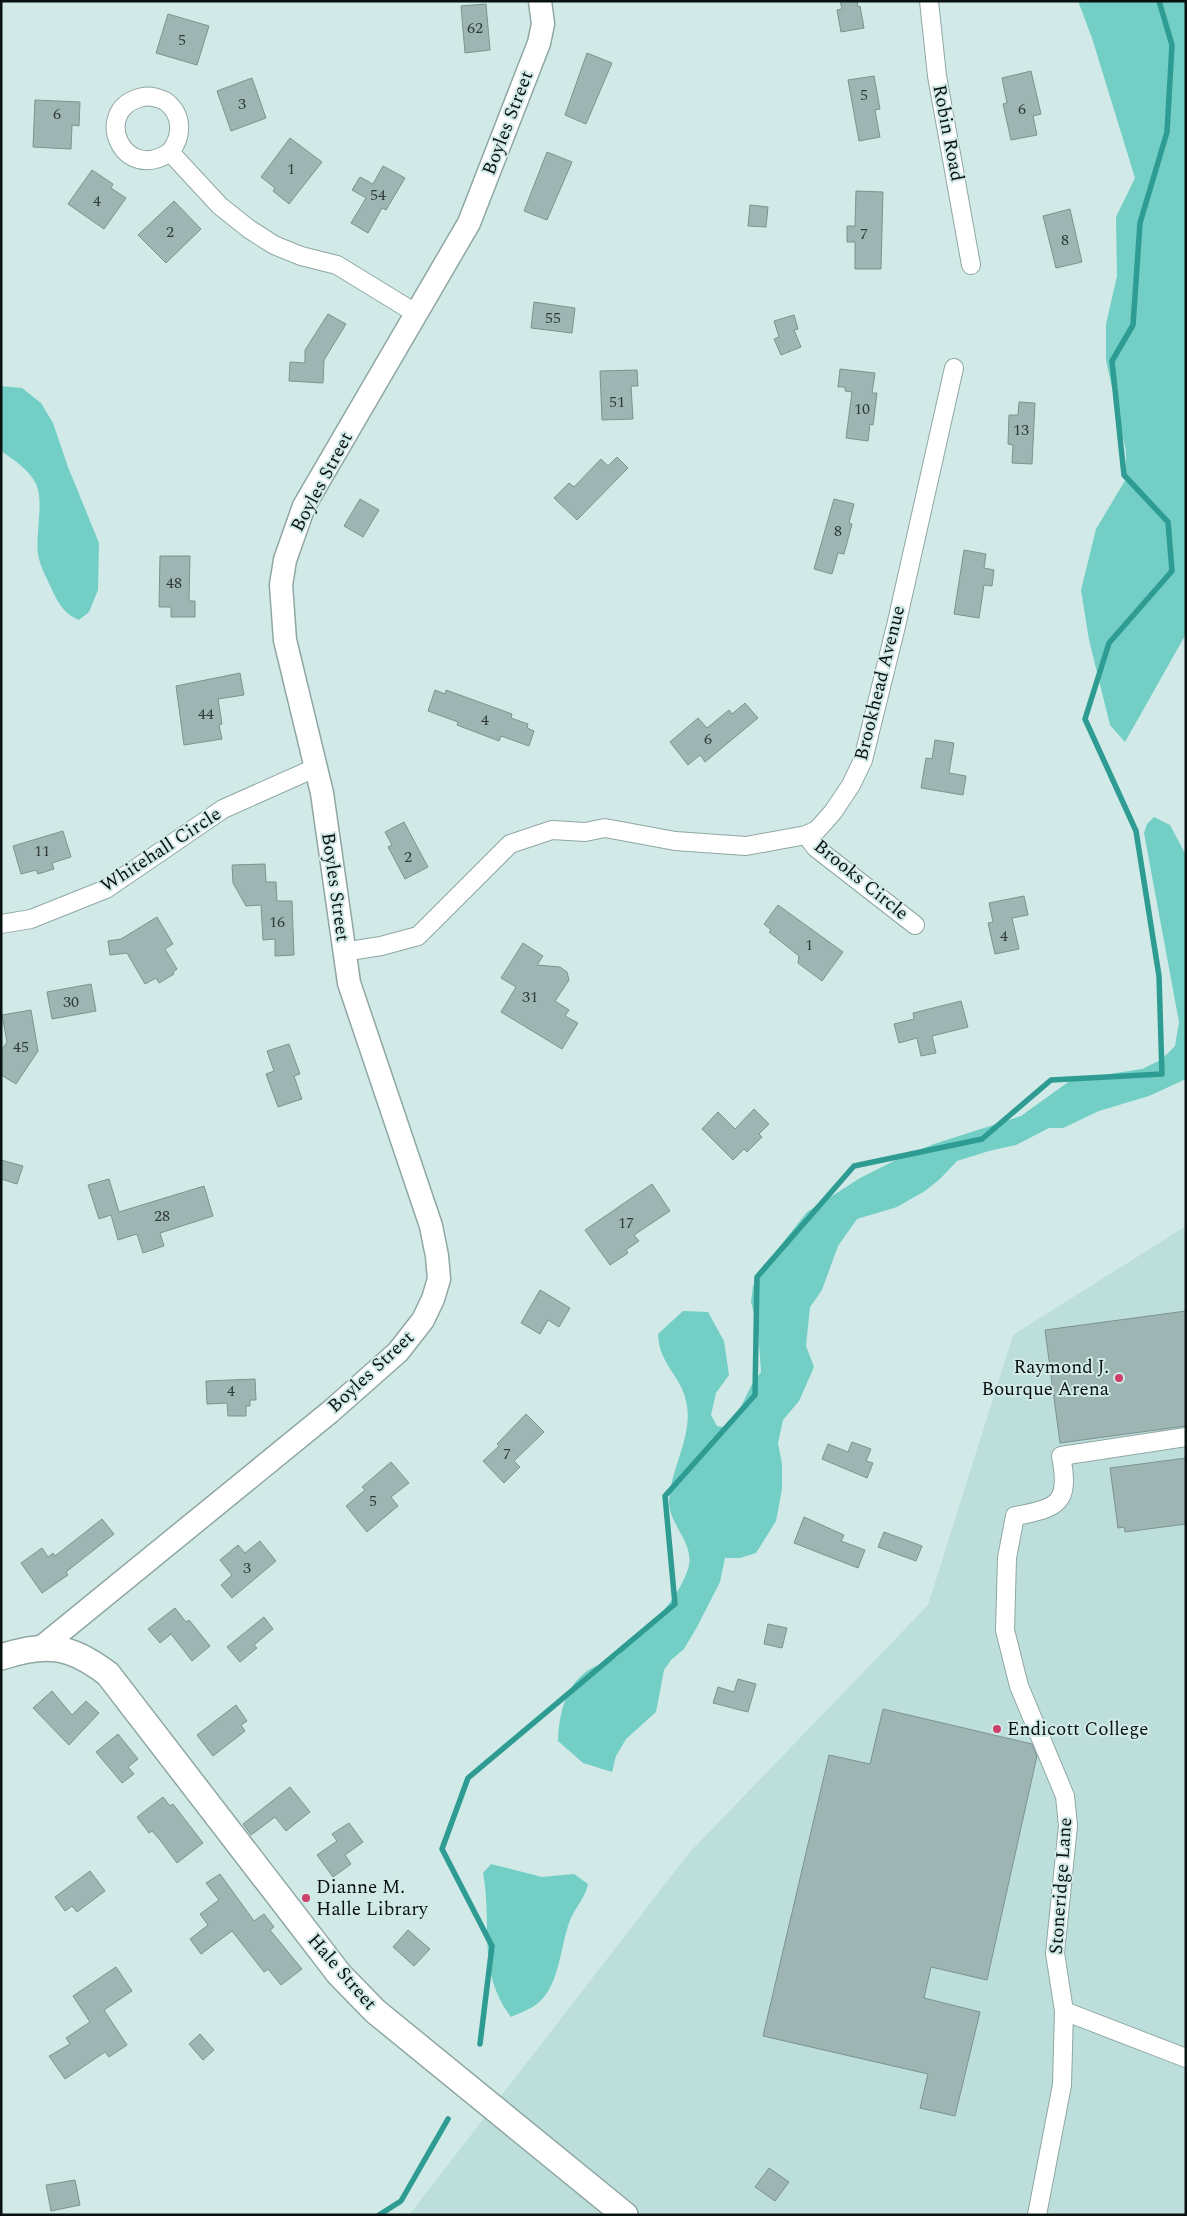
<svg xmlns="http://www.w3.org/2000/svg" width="1187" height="2216" viewBox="0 0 1187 2216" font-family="Spectral,serif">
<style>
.built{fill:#bddfdb}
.green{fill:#73cec5}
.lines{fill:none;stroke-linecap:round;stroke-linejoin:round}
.stream{stroke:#2e9c93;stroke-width:5.5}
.building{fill:#9eb6b3;stroke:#7c9390}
.minor-casing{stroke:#8fa7a3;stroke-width:20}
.tertiary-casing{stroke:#8fa7a3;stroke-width:25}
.secondary-casing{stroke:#8fa7a3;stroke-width:28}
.minor{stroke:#fff;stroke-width:18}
.tertiary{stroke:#fff;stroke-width:22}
.secondary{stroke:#fff;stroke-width:25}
.poi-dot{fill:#ce406a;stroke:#d1eae7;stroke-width:2}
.labels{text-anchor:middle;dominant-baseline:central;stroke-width:4;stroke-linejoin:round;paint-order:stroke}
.number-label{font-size:16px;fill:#2f3b3a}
.street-label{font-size:19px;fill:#0a1211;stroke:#d1eae7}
.poi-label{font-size:19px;fill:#0a1211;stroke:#d1eae7;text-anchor:start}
</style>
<rect width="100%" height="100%" fill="#d1eae7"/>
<path class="built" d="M1186 1226V2215H409L689 1853 928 1605 1013 1335Z"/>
<path class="green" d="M1078 1H1186V634L1125 742 1110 725 1089 640 1081 590 1096 529 1126 479V451L1106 360V324L1117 276 1116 217 1135 178 1092 38Z
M1 386 22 388 41 403 53 423 68 467 99 543 98 590 89 612 79 620C64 614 59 604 52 590 47 578 40 567 38 554 35 534 45 499 35 482 27 468 14 460 1 451Z
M1154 817 1170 825 1186 855V1079L1149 1096 1099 1111 1063 1128H1049L1016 1145 989 1151 957 1161 940 1179 925 1191 897 1207 857 1219 838 1246 822 1290 810 1307 806 1346 814 1367 799 1401 783 1420 778 1443 782 1464V1489L776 1521 756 1553 740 1558H725L720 1582 697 1627 684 1649 671 1660 664 1670 656 1712 626 1739 616 1756 612 1772 583 1763 558 1741C559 1713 566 1681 594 1667 602 1663 610 1661 618 1656 623 1652 623 1645 628 1640 631 1637 637 1635 641 1632 660 1618 680 1593 688 1569 696 1544 669 1525 669 1502 670 1469 692 1439 687 1406 683 1376 659 1366 658 1334L683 1311 708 1312 724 1341 729 1375 716 1393 711 1415 717 1426 727 1428 735 1419 751 1386 761 1372 758 1329 751 1302 753 1286 761 1270 807 1212 860 1178 904 1156 934 1144 1021 1116 1071 1080 1142 1069 1161 1060 1175 1046 1179 1022 1144 833 1147 824Z
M491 1864 542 1877 574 1874 588 1884C585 1898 577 1905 571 1918 560 1943 561 1984 538 2003 531 2009 520 2013 511 2017 476 1971 493 1926 483 1873Z"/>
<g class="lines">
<path class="stream" d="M480 2044 492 1946 442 1849 468 1778 675 1604 665 1496 755 1395 757 1277 854 1166 982 1139 1051 1080 1162 1074 1159 976 1136 831 1085 719 1109 643 1172 571 1168 522 1124 475 1112 361 1133 325 1140 223 1167 132 1172 45 1159 1
M379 2215 401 2201 448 2119"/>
</g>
<path class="building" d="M840 1H857L858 7 860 6 864 28 841 32 837 10 842 9Z
M486 4 490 50 465 53 461 6Z
M168 14 209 26 197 65 156 53Z
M587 53 612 63 586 124 565 115Z
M1031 71 1041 114 1033 116 1037 135 1011 140 1003 104 1007 103 1002 78Z
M874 76 880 109 875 110 880 137 859 141 848 80Z
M252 78 266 118 231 131 217 91Z
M35 100 80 102 79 126 72 125 71 149 33 147Z
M290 138 322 162 289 204 273 191 275 188 261 177Z
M547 152 572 162 547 220 524 211Z
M383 166 405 178 386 210 382 208 368 233 351 223 366 198 352 190 360 177 373 184Z
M92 170 113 184 111 188 126 198 104 229 68 204Z
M856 191 883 192 881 269H855V242H847V226H855Z
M174 201 201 229 166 263 138 235Z
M750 205 768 207 766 227 748 226Z
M1070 209 1082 262 1056 268 1043 216Z
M534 302 575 308 572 333 531 328Z
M328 314 346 324 324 360 323 383 289 381 290 362 305 363V350Z
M794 315 798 329 794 330 801 347 781 355 774 339 779 337 774 321Z
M840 369 875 373 872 393H877L873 425 870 424 868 441 846 438 852 392 845 391V387H838Z
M637 370 638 386H631L633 419 602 420 600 371Z
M1019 402 1035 403 1032 464 1012 463 1013 445 1008 444 1009 415H1018Z
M617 457 628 468 577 520 554 498 569 483 574 487 601 459 608 466Z
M360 499 379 510 363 537 344 526Z
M834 499 854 504 849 523 852 524 844 554 838 553 832 574 814 569Z
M964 550 986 554 984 568 994 570 992 586 984 585 979 618 954 614Z
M160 556H190L189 601H195V617H171V607H159Z
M240 673 244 695 218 699 222 724 219 725 222 739 184 745 176 686Z
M435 690 445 694 446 690 512 714 511 718 528 724 527 728 534 731 529 746 501 736 499 741 457 725 458 722 428 711Z
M745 703 758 718 705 762 700 755 688 765 670 742 698 718 707 728 729 710 732 714Z
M935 740 954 743 949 773 966 776 963 795 921 788 926 758 932 759Z
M404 822 428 867 405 879 388 847 392 845 385 832Z
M63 831 71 857 52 863 54 869 38 874 36 870 21 874 13 846Z
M265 864 266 882H276L277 901H292L294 955 275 956V939L263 940 261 905 246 906 233 883 232 865Z
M1024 896 1028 915 1012 918 1019 949 995 954 988 923 993 922 989 903Z
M778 905 843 952 822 981 798 963 799 956 769 932 771 930 764 924Z
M157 917 173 944 165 949 177 969 173 972 174 974 159 983 156 978 145 984 127 953 110 955 108 941 121 939Z
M523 943 543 956 537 965 560 967 567 972 569 980 555 1001 569 1010 565 1016 578 1023 562 1049 501 1012 516 987 501 978Z
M91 984 96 1011 52 1019 47 992Z
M961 1001 968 1027 932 1036 936 1053 921 1056 917 1038 899 1043 894 1024 914 1019 913 1013Z
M31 1010 38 1051 16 1084 1 1075V1051L7 1042 2 1015Z
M289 1044 300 1074 294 1076 302 1099 278 1107 266 1074 274 1071 267 1051Z
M754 1109 769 1124 759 1134 762 1137 747 1152 744 1149 733 1160 702 1129 718 1112 735 1129Z
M1 1160 23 1166 17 1184 1 1179Z
M109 1179 119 1212 204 1186 213 1216 160 1233 164 1246 143 1253 137 1234 118 1240 111 1215 99 1219 88 1185Z
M652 1184 670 1211 634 1235 639 1241 626 1250 628 1253 610 1265 585 1230Z
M540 1290 570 1308 559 1327 548 1320 540 1334 521 1323Z
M1186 1311V1426L1060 1443 1045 1330Z
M255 1379 256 1400H250V1406H246V1416H228L227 1403 207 1404 206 1381Z
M526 1414 544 1432 514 1461 520 1467 504 1483 483 1461 499 1446 497 1444Z
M852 1442 871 1449 866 1461 873 1463 867 1478 822 1459 828 1444 848 1452Z
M1186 1458V1524L1125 1532 1124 1527 1118 1528 1110 1468Z
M391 1462 409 1483 391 1497 398 1506 367 1532 346 1506 365 1490 362 1487Z
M804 1517 844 1535 841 1541 865 1550 858 1568 794 1543Z
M102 1519 114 1534 66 1572 68 1575 42 1593 21 1563 42 1548 48 1557 53 1553 55 1556Z
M884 1532 922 1546 916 1561 878 1547Z
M260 1541 276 1561 232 1598 221 1585 232 1575 220 1560 238 1545 245 1553Z
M175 1608 186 1622 189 1620 210 1646 192 1661 171 1634 160 1643 148 1629Z
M264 1617 273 1629 254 1645 257 1648 240 1662 227 1647Z
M768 1624 787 1628 782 1648 764 1644Z
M738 1679 756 1684 748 1712 713 1703 718 1687 734 1692Z
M52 1691 72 1715 86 1701 99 1713 69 1745 33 1708Z
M236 1705 247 1721 241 1725 245 1731 213 1756 197 1735Z
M883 1709 1032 1744 1037 1756 987 1980 931 1967 924 1998 980 2012 955 2116 920 2108 928 2074 763 2036 829 1755 870 1764Z
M118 1734 138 1759 128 1767 134 1774 122 1783 96 1752Z
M290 1787 310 1812 286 1831 275 1817 251 1835 243 1824Z
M163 1797 170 1806 173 1804 203 1843 177 1863 160 1840 152 1831 149 1833 137 1817Z
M349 1823 363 1842 345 1855 351 1864 333 1877 317 1855 337 1841 332 1834Z
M90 1871 105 1891 77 1912 72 1906 65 1911 55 1897Z
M220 1874 254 1921 264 1914 274 1927 270 1930 302 1969 281 1985 268 1969 264 1972 232 1931 201 1954 190 1939 208 1925 200 1914 219 1900 206 1883Z
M408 1930 430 1949 414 1966 393 1947Z
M116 1967 132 1991 104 2010 127 2045 109 2057 105 2052 65 2079 49 2056 70 2044 66 2038 90 2022 73 1996Z
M200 2034 214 2050 203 2060 189 2044Z
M769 2168 789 2182 775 2201 755 2187Z
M75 2180 80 2205 51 2211 46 2185Z"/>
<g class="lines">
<defs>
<path id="minor" d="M929 1 937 76 971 265
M170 152C123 184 92 112 139 98 147 95 157 97 165 101 183 114 183 136 170 152L220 206 249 229 274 245 301 256 337 265 417 314
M806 835 816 848 915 925
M1 924 31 919 106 889 223 809 315 768
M343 952 381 946 418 936 510 844 552 830 585 832 605 828 675 841 746 846 806 835 817 830 833 812 851 785 863 760 896 626 954 368
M1064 2011 1186 2058
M1037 2215 1062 2085 1064 2011 1055 1953 1068 1826 1065 1796 1019 1686 1005 1630 1007 1558 1015 1516C1060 1508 1070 1502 1061 1456L1186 1437"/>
<path id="tertiary" d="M43 1646 330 1412 398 1352 423 1320 433 1299 439 1279 437 1256 431 1226 349 983 322 793 285 640 281 585 285 560 304 506 469 223 539 43 543 24 540 1"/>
<path id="secondary" d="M1 1657C47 1642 70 1645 108 1674L339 1974 375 2011 625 2215"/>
</defs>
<use href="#minor" class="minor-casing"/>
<use href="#tertiary" class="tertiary-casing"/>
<use href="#secondary" class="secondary-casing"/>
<use href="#minor" class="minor"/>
<use href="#tertiary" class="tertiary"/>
<use href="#secondary" class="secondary"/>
</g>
<g class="poi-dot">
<circle cx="1119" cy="1378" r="5"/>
<circle cx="997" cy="1729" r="5"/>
<circle cx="306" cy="1898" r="5"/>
</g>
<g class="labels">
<g class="number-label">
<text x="475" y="28">62</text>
<text x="182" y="40">5</text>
<text x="864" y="95">5</text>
<text x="242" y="104">3</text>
<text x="1022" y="109">6</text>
<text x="57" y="114">6</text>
<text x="291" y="169">1</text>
<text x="378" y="195">54</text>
<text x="97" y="201">4</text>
<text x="170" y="232">2</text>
<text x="864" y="234">7</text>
<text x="1065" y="240">8</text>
<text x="553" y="318">55</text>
<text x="617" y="402">51</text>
<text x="862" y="409">10</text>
<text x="1021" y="430">13</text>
<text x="838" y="531">8</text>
<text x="174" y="583">48</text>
<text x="206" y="714">44</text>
<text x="485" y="720">4</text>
<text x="708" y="739">6</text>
<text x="42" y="851">11</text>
<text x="408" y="857">2</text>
<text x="277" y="922">16</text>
<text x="1004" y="936">4</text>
<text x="809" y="945">1</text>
<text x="530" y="997">31</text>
<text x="71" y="1002">30</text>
<text x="21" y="1047">45</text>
<text x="162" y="1216">28</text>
<text x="626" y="1223">17</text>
<text x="231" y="1391">4</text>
<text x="507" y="1454">7</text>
<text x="373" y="1501">5</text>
<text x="247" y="1568">3</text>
</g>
<g class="street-label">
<text transform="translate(508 123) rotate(-69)">Boyles Street</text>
<text transform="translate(948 133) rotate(79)">Robin Road</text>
<text transform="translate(322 482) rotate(-62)">Boyles Street</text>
<text transform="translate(880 683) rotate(-76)">Brookhead Avenue</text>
<text transform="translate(161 850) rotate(-33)">Whitehall Circle</text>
<text transform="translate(861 880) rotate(39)">Brooks Circle</text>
<text transform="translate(335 887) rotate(82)">Boyles Street</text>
<text transform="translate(371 1372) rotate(-43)">Boyles Street</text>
<text transform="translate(1061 1886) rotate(-86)">Stoneridge Lane</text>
<text transform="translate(342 1972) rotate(49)">Hale Street</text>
</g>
<g class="poi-label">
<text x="1109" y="1367" text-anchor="end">Raymond J.<tspan x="1109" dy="22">Bourque Arena</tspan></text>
<text x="1007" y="1729">Endicott College</text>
<text x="316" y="1887">Dianne M.<tspan x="316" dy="22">Halle Library</tspan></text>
</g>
</g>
<rect width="1187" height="2216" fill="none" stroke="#0a1211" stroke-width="5"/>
</svg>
